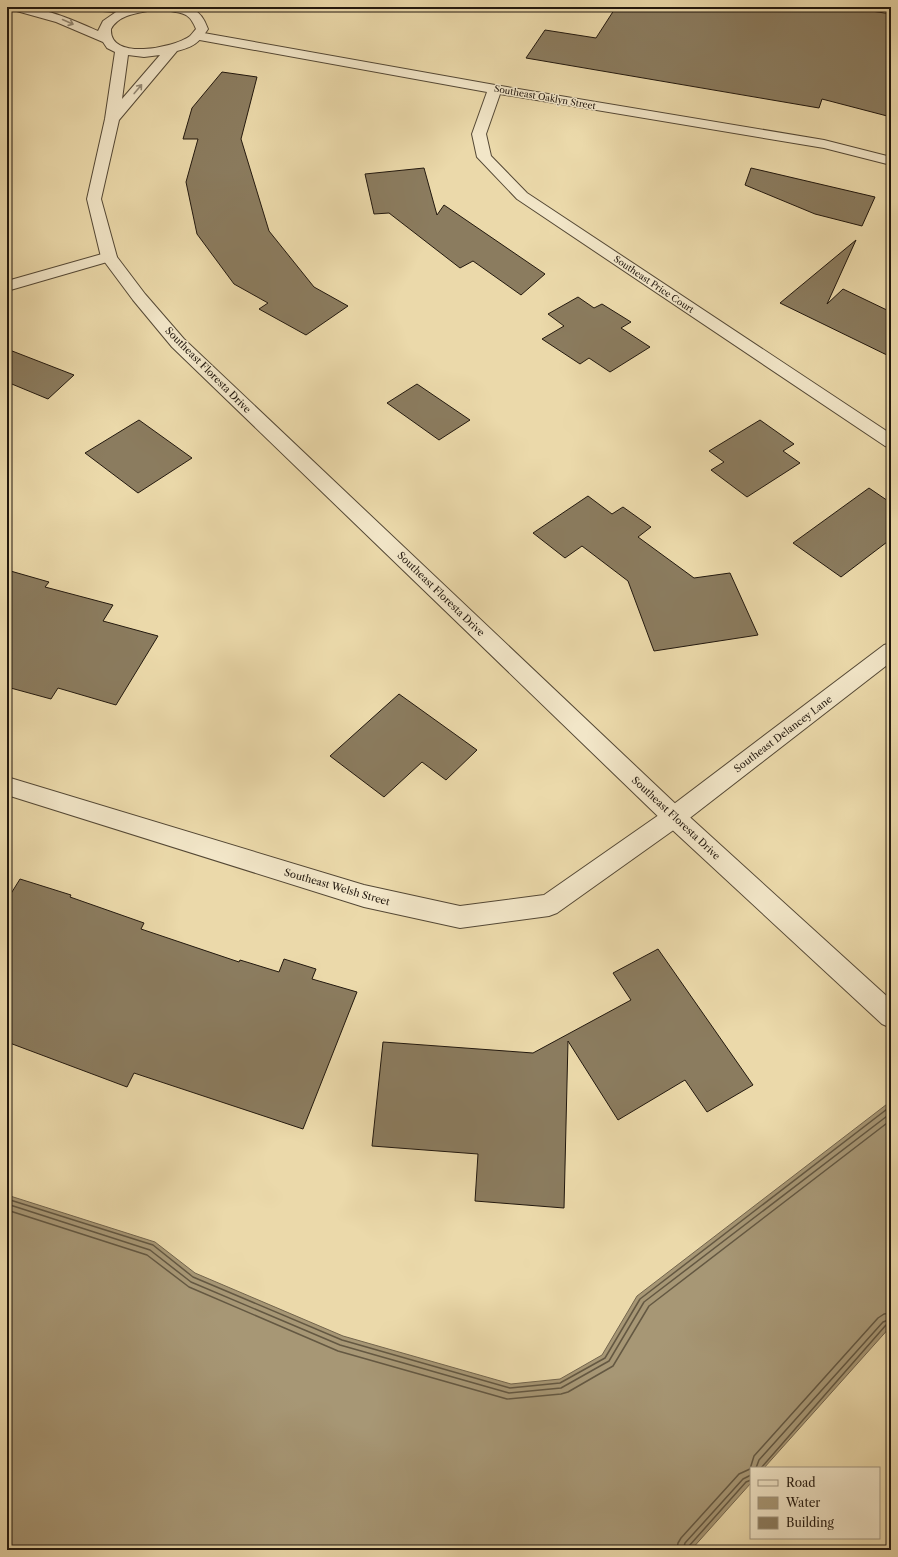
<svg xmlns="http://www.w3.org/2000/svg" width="898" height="1557" viewBox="0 0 898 1557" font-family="'Libre Caslon Text',serif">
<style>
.water{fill:#a79775;stroke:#72644c}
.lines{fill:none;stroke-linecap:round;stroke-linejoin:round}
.shore{stroke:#645842;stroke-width:1.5}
.building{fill:#8b7c5f;stroke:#22180e}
.minor-casing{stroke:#544835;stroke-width:2}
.tertiary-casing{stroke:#544835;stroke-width:2}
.minor{fill:#f2e6c8;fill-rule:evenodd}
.tertiary{fill:#f2e6c8;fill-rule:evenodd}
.oneway{stroke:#948974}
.labels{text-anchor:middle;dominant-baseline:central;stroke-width:3;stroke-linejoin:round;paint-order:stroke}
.far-street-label{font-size:9px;fill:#22180e;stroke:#f2e6c8}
.street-label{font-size:10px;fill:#22180e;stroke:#f2e6c8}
</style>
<rect width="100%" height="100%" fill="#ebd9aa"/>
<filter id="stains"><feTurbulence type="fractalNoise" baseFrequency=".005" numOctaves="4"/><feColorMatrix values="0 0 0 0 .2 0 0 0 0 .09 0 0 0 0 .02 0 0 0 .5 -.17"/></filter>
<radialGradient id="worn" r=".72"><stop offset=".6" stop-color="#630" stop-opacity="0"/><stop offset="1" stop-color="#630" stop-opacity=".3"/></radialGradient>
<path class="water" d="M891 1101V1326L764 1468H751V1483L691 1550H7V1195L155 1242 195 1273 343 1336 511 1384 560 1379 602 1355 637 1296Z"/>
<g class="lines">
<path class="shore" d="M7 1199 153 1245 193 1277 342 1340 510 1388 560 1383 605 1358 640 1299 891 1106
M7 1204 150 1250 191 1282 340 1345 509 1393 561 1388 609 1361 644 1302 891 1113
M7 1210 147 1255 189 1287 338 1351 507 1399 561 1394 568 1392 613 1366 649 1306 891 1120
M756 1468 759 1460 883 1322 891 1319
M761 1468 886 1325 891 1324
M677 1550 678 1543 681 1538 739 1474 750 1469 754 1456 878 1318 884 1314 891 1313
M683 1550 685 1543 743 1479 751 1475
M688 1550 689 1546 746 1482 751 1480"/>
</g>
<path class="building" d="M616 7H845L891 14V117L822 99 819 108 526 58 545 30 596 38Z
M222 72 257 77 241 139 269 231 314 287 348 306 306 335 259 309 268 303 234 284 197 234 186 182 198 139H183L192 108Z
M424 168 437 215 444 205 545 274 521 295 473 261 460 268 389 213 374 214 365 174Z
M751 168 875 197 862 226 815 214 745 185Z
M856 240 827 304 843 289 891 312V357L780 303Z
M578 297 594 308 602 304 631 322 621 328 650 347 610 372 589 358 580 364 542 339 564 326 548 314Z
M7 349 74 375 48 399 7 382Z
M417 384 470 420 439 440 387 403Z
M139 420 192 458 138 493 85 453Z
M760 420 794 444 783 451 800 463 747 497 711 470 724 462 709 451Z
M869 488 891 503V539L841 577 793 543Z
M588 496 612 514 623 507 651 527 638 537 694 578 730 573 758 635 654 651 628 581 582 546 565 558 533 533Z
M7 570 49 582 45 587 113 605 103 621 158 636 116 705 58 688 51 699 7 687Z
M399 694 477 750 446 780 422 762 384 797 330 756Z
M20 879 71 895 70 897 144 923 141 929 239 962 240 960 279 972 284 959 316 969 312 979 357 992 303 1129 134 1073 127 1087 7 1042V900Z
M658 949 753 1085 707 1112 685 1080 618 1120 568 1041 564 1208 475 1201 478 1154 372 1146 383 1042 533 1053 631 1000 613 973Z"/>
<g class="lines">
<defs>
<path id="minor" d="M198 32 495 85 824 140 891 157V165L824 148 500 94 486 134 491 156 527 193 891 434V448L885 446 517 199 477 157 472 134 487 92 194 39 192 36 194 33Z
M109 252 114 254 117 257 114 260 7 291V281Z
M891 643V662L682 824 557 913 549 916 460 928 364 907 7 795V777L364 885 460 906 544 895 666 810 884 645Z"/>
<path id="tertiary" d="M11 7C45 7 68 18 98 31L103 21 116 12 89 10 87 7H155L153 10C139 13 119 14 111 29 109 61 174 48 190 36 192 34 194 31 196 29 189 11 182 14 166 10L164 7C187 7 199 4 208 29 199 43 193 47 177 51L119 120 101 199 117 257 145 294 184 339 682 810 891 1000V1028L882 1024 666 824 172 347 133 300 101 257 87 199 105 119 115 52 107 48 103 42 56 22 13 10ZM128 55 144 57 160 55 122 99Z"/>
</defs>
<use href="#minor" class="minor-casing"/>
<use href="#tertiary" class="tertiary-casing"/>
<use href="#minor" class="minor"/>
<use href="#tertiary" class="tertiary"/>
</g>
<defs><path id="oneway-shaft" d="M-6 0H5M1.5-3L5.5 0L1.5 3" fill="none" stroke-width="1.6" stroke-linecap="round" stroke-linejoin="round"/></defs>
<g class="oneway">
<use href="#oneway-shaft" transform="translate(68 22) rotate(24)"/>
<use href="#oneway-shaft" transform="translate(138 89) rotate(-50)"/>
</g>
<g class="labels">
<g class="far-street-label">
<text transform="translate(545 97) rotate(10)">Southeast Oaklyn Street</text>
<text transform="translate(654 284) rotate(34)">Southeast Price Court</text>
</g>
<g class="street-label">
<text transform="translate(208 370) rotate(45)">Southeast Floresta Drive</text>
<text transform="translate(441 594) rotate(44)">Southeast Floresta Drive</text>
<text transform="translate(783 734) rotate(-37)">Southeast Delancey Lane</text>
<text transform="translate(676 818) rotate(43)">Southeast Floresta Drive</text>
<text transform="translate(337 887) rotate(16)">Southeast Welsh Street</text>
</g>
</g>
<rect width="898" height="1557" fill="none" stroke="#ebd9aa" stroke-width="24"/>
<rect x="8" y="8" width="882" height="1541" fill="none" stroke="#22180e" stroke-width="2"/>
<rect x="12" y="12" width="874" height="1533" fill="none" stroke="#22180e"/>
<rect x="750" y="1467" width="130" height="72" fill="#f2e6c8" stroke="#9f947e"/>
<rect x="758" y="1480" width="20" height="6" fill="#f2e6c8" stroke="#9f947e"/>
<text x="786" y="1487" font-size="12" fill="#22180e">Road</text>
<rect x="758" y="1497" width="20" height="12" fill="#a79775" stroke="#9f947e"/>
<text x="786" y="1507" font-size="12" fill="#22180e">Water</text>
<rect x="758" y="1517" width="20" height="12" fill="#8b7c5f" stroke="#9f947e"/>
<text x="786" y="1527" font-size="12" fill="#22180e">Building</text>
<rect width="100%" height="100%" filter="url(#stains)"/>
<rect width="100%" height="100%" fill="url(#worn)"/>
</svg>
